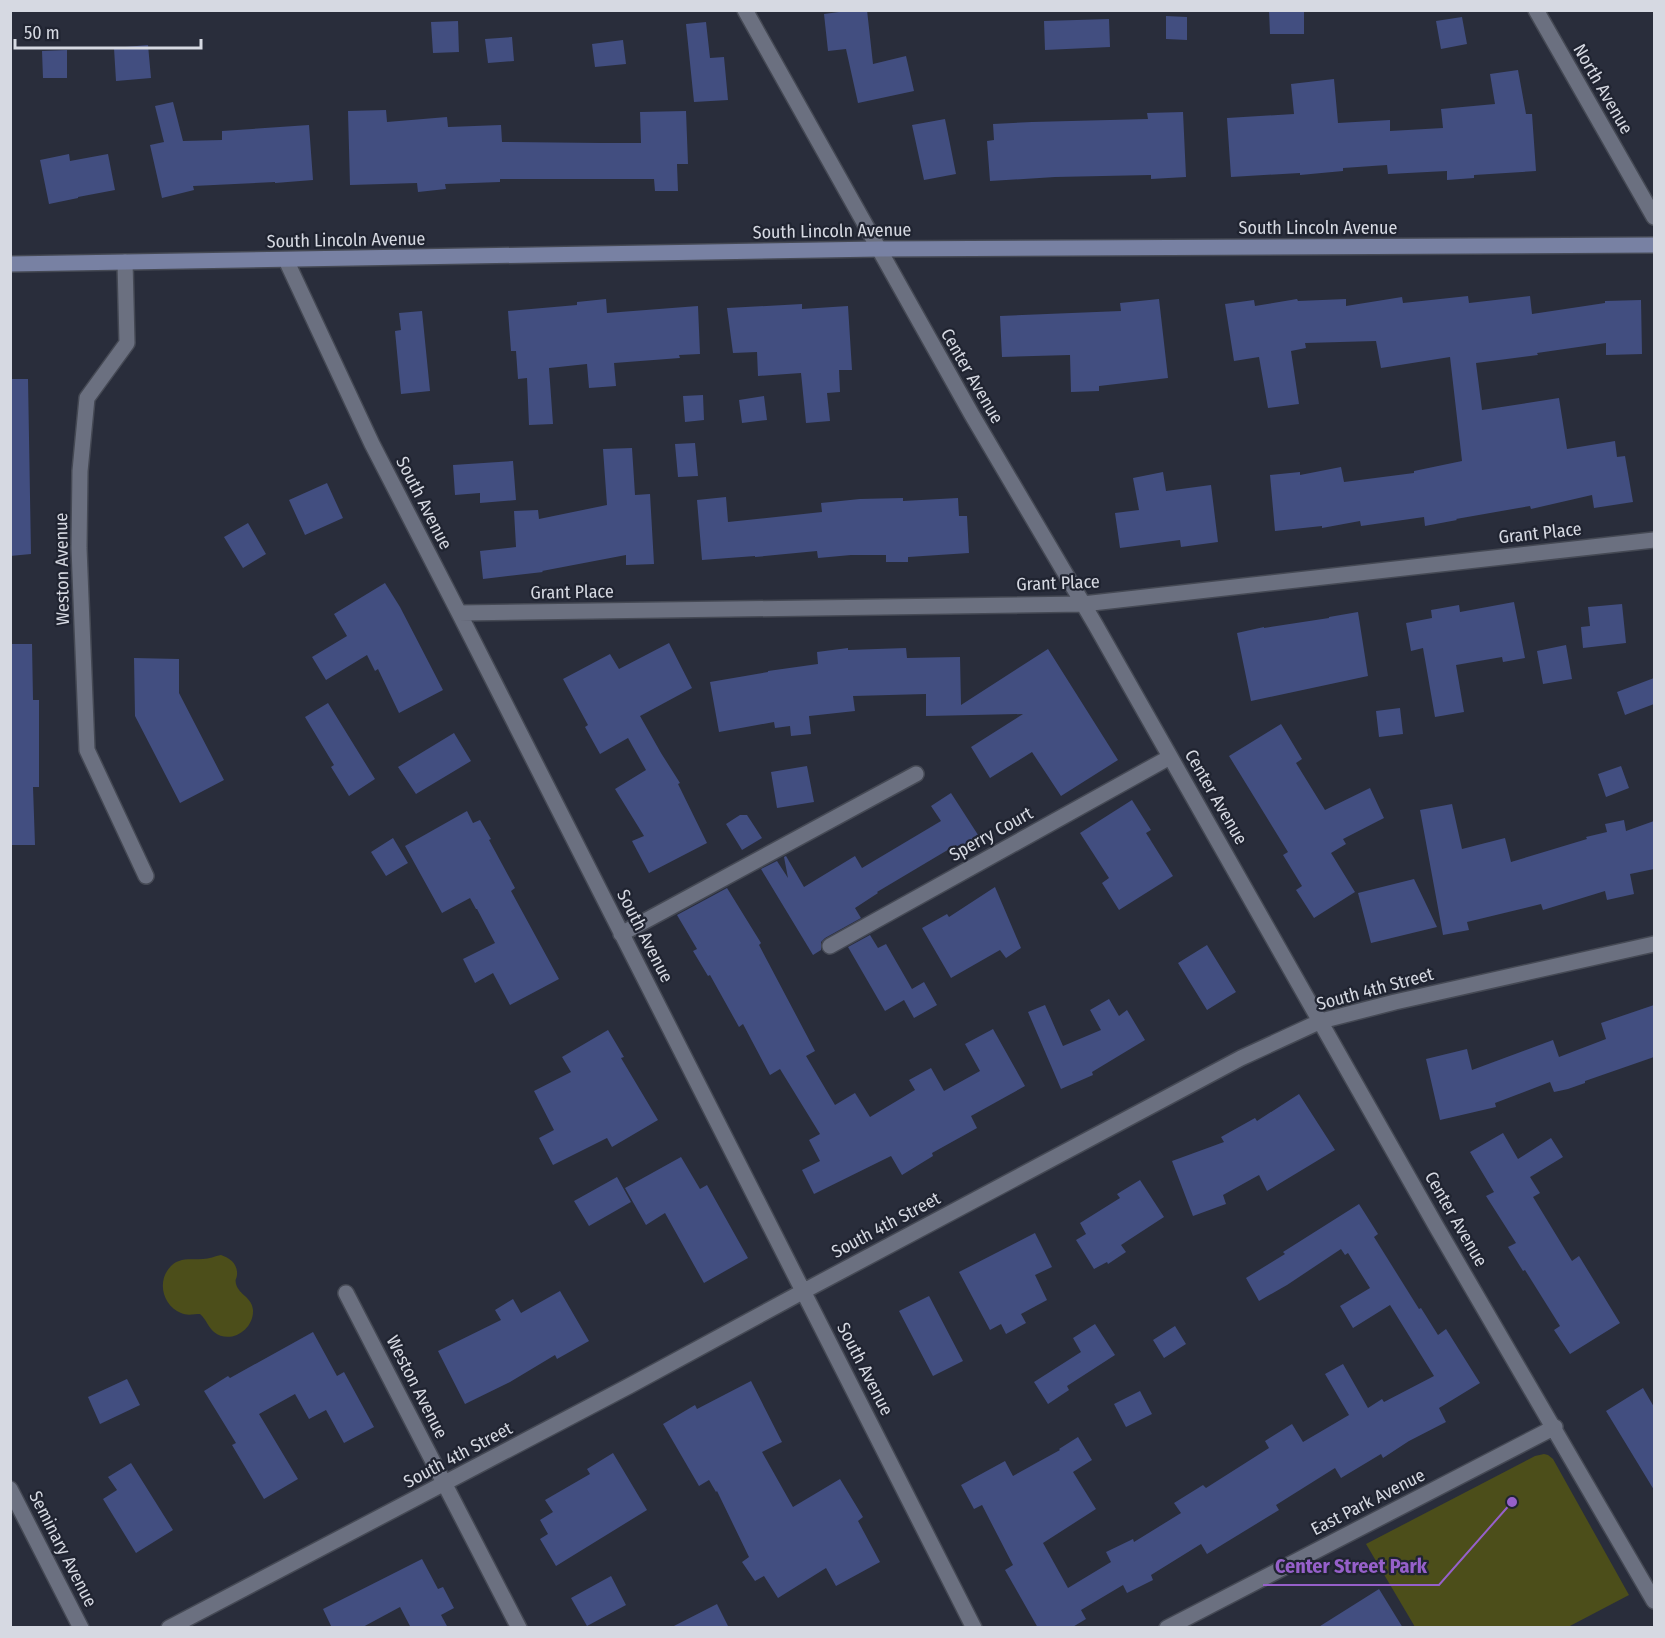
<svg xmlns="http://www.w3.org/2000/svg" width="1665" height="1638" viewBox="0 0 1665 1638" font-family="'Fira Sans Condensed',sans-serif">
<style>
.green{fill:#4c4e1a}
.building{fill:#424e80}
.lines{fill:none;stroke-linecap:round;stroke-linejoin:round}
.street-casing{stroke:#454954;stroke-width:18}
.secondary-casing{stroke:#454954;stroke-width:18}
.street{stroke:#6b7080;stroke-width:15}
.secondary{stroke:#7881a3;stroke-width:15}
.labels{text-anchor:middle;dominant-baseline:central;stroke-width:4.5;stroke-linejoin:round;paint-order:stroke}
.street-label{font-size:18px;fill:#d6d9e2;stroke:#202431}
.leader{fill:none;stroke:#9660ca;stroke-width:2}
.callout-dot{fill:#9660ca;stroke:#202431;stroke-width:2}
.callout-label{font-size:20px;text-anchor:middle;font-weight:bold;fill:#9660ca;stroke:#202431;stroke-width:4.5;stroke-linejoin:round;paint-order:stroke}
</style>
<rect width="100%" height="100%" fill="#292d3b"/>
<path class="green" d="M221 1255C230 1258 238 1264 237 1275 236 1281 235 1278 236 1284 239 1295 252 1297 253 1310 254 1330 230 1345 214 1332 208 1327 206 1319 200 1314 194 1314 187 1316 181 1313 163 1306 156 1281 171 1266 180 1257 191 1260 203 1259 209 1259 215 1256 221 1255Z
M1544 1454 1548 1455 1553 1459 1629 1595 1568 1627H1415L1366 1544 1535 1456Z"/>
<path class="building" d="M854 10H867L873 64 906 56 914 91 858 103 846 49 828 51 824 14Z
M1269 10H1304V34H1270Z
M1166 16 1187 17V40L1166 39Z
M1462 17 1467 44 1441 49 1436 21Z
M1109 19 1110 47 1045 50 1044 21Z
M458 21 459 52 433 53 431 22Z
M706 22 710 58 724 57 728 100 694 102 686 24Z
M512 37 514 61 488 63 485 39Z
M623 40 626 64 595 67 592 44Z
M148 45 151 78 116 81 114 48Z
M67 50V78H43L42 51Z
M1518 70 1526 114H1532L1536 171 1474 175V178L1447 180V171L1388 174 1387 165 1343 168V171L1300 175V173L1231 177 1227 118 1294 114 1291 84 1334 79 1338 123 1390 120V131L1443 128 1441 109 1495 104 1490 74Z
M173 102 183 141 222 140V131L309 125 313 180 275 183V182L193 186 194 190 162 198 150 145 164 142 155 106Z
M386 110 387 122 447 117 448 127 501 125 502 142 601 143H641L640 112 686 111 688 164H677L678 191H655L654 179H500V182L445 184 446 189 418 192 417 183 350 185 348 111Z
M1183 112 1186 177 1151 179V175L1055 177 990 181 987 141 994 140 993 124 1032 122 1148 119 1147 113Z
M945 119 956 174 924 180 912 125Z
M69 154 70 161 108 154 115 190 78 197V198L49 204 40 160Z
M1468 296 1469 303 1530 296 1532 314 1605 303V301L1641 300 1642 354 1606 355V343L1537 353 1538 355 1476 363 1482 410 1559 398 1567 449 1615 441 1617 457 1625 456 1633 502 1594 508 1592 495 1531 509 1530 506 1456 519 1457 520 1425 526 1424 517 1361 526 1360 521 1322 528V526L1275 531 1270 475 1300 472V475L1341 467 1344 482 1414 473V471L1462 461 1450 357 1381 368 1376 341 1305 343 1306 348 1291 351 1299 404 1268 408 1259 357 1234 361 1225 304 1254 300 1255 306 1297 299 1298 301 1346 299V306L1402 297 1403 303Z
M606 299 607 313 698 306 700 354 679 355 680 358 614 363 616 386 589 388 587 364 549 368 553 424 529 425 527 378 518 379 516 351H511L508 311 577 305V302Z
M1159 299 1168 378 1099 386V391L1071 392 1070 355 1002 357 1000 316 1121 311 1120 303Z
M802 304V309L848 306 852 370H839L840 392 827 393 830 421 806 423 801 373 758 376 757 352 733 353 727 308Z
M422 311 430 391 401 394 395 331 401 330 399 313Z
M10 379H28L31 554 10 556Z
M703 395 704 420 685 422 683 396Z
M764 396 767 420 742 423 739 400Z
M695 443 698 476 678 477 675 444Z
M632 448 635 495 650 494 654 564 626 565V555L542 571 543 572 483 579 480 551 516 547 514 511 538 510 539 519 607 505 603 449Z
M513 461 516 500 480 503V493L455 495 453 465Z
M1163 472 1166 491 1211 485 1218 542 1181 547 1180 540 1120 548 1115 513 1139 510 1133 478Z
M327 483 343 518 305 535 289 500Z
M726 497 728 522 822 512 821 503 860 499 903 498V501L958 498 959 516H967L969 553 908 557V562H886V555H851L818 558 817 551 755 557V556L702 560 697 500Z
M248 523 266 554 243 568 224 537Z
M385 583 400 607 443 690 399 713 378 669 375 671 367 655 326 680 312 657 347 636 334 614Z
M1514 602 1525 658 1503 662 1502 657 1456 665 1464 712 1435 717 1423 648 1411 651 1406 623 1432 618 1431 610 1459 605 1460 612Z
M1622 604 1626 643 1583 648 1581 627 1590 626 1588 607Z
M1358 612 1368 676 1251 701 1237 633 1264 627V628L1329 618V617Z
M669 643 692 688 640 716 661 753 680 783 678 784 707 843 649 873 632 841 644 836 615 789 646 770 628 738 600 754 585 727 588 725 563 679 610 654 619 669Z
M10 644H32L33 700H39V787H33L35 845H10Z
M1566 645 1572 679 1543 684 1537 651Z
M848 648V650L906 648 907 658 960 657 961 705 1048 649 1118 760 1061 796 1032 752 990 778 971 747 1023 714 926 716V694L853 696 855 711 809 716 811 734 791 736 790 726 775 728 774 722 719 732 710 682 768 672V671L818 664 817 652Z
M134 658 179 659V693L224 780 180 803 135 716Z
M1654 678V704L1625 715 1617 692Z
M328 703 375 779 349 796 331 767 334 765 305 717Z
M1400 708 1403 734 1379 737 1376 711Z
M1281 724 1302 759 1296 763 1325 810 1370 788 1384 818 1343 839 1346 844 1331 853 1355 892 1314 918 1296 890 1302 886 1283 855 1288 852 1229 756Z
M454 733 471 761 416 794 398 767Z
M807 766 814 802 777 808 771 772Z
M1621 766 1629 788 1606 797 1598 774Z
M951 793 980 838 960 851 956 845 877 892 878 893 855 908 861 918 825 938 821 942V950L813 955 761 869 777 861 788 878 784 857 786 856 804 887 855 856 862 868 941 821 931 806Z
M1132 800 1151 830 1146 833 1173 876 1119 910 1102 883 1109 878 1080 833Z
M1452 804 1462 849 1505 838 1511 862 1587 839 1586 837 1607 832 1605 824 1624 820 1626 831 1654 821V869L1630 874 1634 894 1607 900 1605 891 1543 910 1541 904 1467 922 1469 930 1443 935 1420 810Z
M467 811 473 823 480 820 491 839 489 840 515 888 511 891 559 979 510 1005 493 973 475 983 463 959 495 943 477 909H476L470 898 442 913 405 846Z
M740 815H747L762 838 742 850 726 824Z
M393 838 408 863 386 876 371 852Z
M1414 879 1437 927 1371 943 1358 893Z
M995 887 1021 948 1006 958 1000 950 951 978 922 928 947 914 949 917Z
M727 888 761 943 759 945 815 1051 806 1056 835 1105 855 1093 870 1117 915 1090 909 1080 931 1068 944 1091 980 1071 965 1044 993 1029 1025 1086 971 1116 977 1128 932 1153 933 1156 902 1175 891 1156 814 1194 802 1170 820 1161 809 1140 820 1134 780 1069 770 1075 743 1024 739 1027 710 975 708 976 693 951 697 949 677 915Z
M870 935 878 948 886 944 912 989 924 982 937 1005 914 1018 904 1000 885 1011 848 947Z
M1207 945 1236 992 1207 1010 1178 963Z
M1109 999 1119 1016 1127 1010 1145 1040 1092 1072 1093 1075 1061 1089 1028 1012 1045 1005 1063 1046 1101 1030 1090 1010Z
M1654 1005V1057L1585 1081V1083L1568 1089 1554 1092 1550 1082 1495 1103 1496 1107 1440 1120 1426 1059 1467 1049 1472 1070 1553 1040 1559 1057 1606 1039 1601 1023Z
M608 1030 624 1057 621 1058 658 1120 612 1147 607 1138 553 1165 539 1138 554 1130 534 1091 571 1072 562 1057Z
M1299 1094 1335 1150 1267 1191 1259 1175 1223 1195 1226 1204 1193 1216 1172 1161 1224 1142 1221 1137 1255 1118 1257 1121Z
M1503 1133 1518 1159 1551 1138 1563 1157 1530 1177 1540 1193 1533 1197 1572 1261 1579 1256 1620 1323 1570 1354 1554 1330 1560 1326 1525 1270 1523 1271 1508 1247 1516 1243 1486 1196 1494 1192 1470 1152Z
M681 1157 700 1189 707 1185 748 1258 704 1283 665 1213 646 1225 625 1188Z
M617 1177 631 1202 589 1226 574 1201Z
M1140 1180 1164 1217 1121 1245 1126 1252 1108 1264 1107 1262 1094 1269 1076 1240 1086 1234 1080 1223 1120 1198 1117 1194Z
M1359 1204 1378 1234 1374 1237 1419 1309 1421 1308 1438 1335 1446 1329 1480 1383 1439 1408 1446 1422 1409 1441 1383 1458 1381 1454 1341 1478 1335 1468 1276 1505 1279 1510 1207 1554 1201 1544 1151 1575 1153 1580 1127 1593 1123 1585 1081 1610 1086 1619 1071 1628H1038L1005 1570 1013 1565 982 1505 974 1509 961 1485 1005 1461 1013 1476 1060 1450 1059 1449 1078 1437 1092 1460 1073 1472 1096 1509 1043 1543 1068 1588 1111 1562 1106 1552 1133 1539 1134 1542 1181 1513 1174 1503 1203 1485 1206 1488 1269 1448 1265 1441 1292 1424 1303 1442 1349 1415 1325 1374 1343 1364 1368 1408 1382 1399 1384 1402 1434 1376 1390 1305 1353 1328 1340 1306 1370 1288 1348 1253 1345 1255 1341 1249 1287 1285 1259 1301 1246 1278 1285 1254 1283 1252Z
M1035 1233 1052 1267 1035 1275 1047 1300 1021 1314 1026 1323 1006 1334 1001 1324 990 1330 959 1272Z
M560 1291 589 1341 557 1359 555 1355 510 1382 465 1404 438 1351 501 1320 495 1310 513 1299 521 1313Z
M929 1296 963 1361 933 1376 899 1311Z
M1095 1324 1115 1355 1067 1386 1069 1390 1048 1404 1034 1382 1081 1352 1073 1338Z
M1175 1326 1186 1344 1164 1358 1153 1340Z
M313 1332 337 1376 344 1372 374 1427 344 1443 326 1410 309 1419 295 1394 259 1414 298 1479 264 1499 232 1445 236 1443 204 1391 228 1376 230 1378Z
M127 1379 140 1405 100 1424 88 1397Z
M751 1381 782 1442 762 1452 793 1507 840 1479 863 1517 858 1521 880 1562 836 1586 826 1568 778 1598 764 1576 755 1581 742 1562 749 1557 717 1491 716 1492 709 1480 699 1486 663 1424 695 1405 697 1409Z
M1643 1388 1654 1407V1490L1606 1411Z
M1140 1391 1152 1414 1126 1427 1114 1404Z
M613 1453 647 1510 556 1566 540 1539 548 1534 540 1520 553 1512 545 1500 590 1474 587 1469Z
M131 1463 173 1530 136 1553 103 1499 117 1490 108 1477Z
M422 1559 438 1589 443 1587 454 1608 441 1615 448 1628H411L400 1607 361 1628H332L323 1609Z
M611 1576 626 1605 587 1626 571 1598Z
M1379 1589 1403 1628H1317Z
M717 1604 729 1628H670Z"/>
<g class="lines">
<defs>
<path id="street" d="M745 10 972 415 1095 624 1436 1226 1654 1601
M1536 10 1654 217
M286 260 372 444 459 613 974 1628
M125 262 127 343 87 398 80 471 79 548 87 750 146 876
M459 613 1083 604 1654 540
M621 934 916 774
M830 946 1170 757
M346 1293 519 1628
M10 1489 81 1628
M169 1628 629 1386 804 1291 1241 1058 1321 1021 1395 1002 1654 944
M1167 1628 1555 1427"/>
<path id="secondary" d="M10 264 878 249 1654 245"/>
</defs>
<use href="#street" class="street-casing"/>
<use href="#secondary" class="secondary-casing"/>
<use href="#street" class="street"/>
<use href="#secondary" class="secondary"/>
</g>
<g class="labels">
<g class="street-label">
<text transform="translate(1603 89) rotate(60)">North Avenue</text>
<text x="1318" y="228">South Lincoln Avenue</text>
<text transform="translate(832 231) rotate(-1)">South Lincoln Avenue</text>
<text transform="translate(346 240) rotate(-1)">South Lincoln Avenue</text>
<text transform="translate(972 376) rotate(60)">Center Avenue</text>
<text transform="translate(424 503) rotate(63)">South Avenue</text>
<text transform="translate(1540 533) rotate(-6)">Grant Place</text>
<text transform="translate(62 569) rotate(-91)">Weston Avenue</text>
<text transform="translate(1058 583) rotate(-2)">Grant Place</text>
<text transform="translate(572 592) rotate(-1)">Grant Place</text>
<text transform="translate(1216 797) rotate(60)">Center Avenue</text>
<text transform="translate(991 834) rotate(-29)">Sperry Court</text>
<text transform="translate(645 936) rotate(63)">South Avenue</text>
<text transform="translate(1375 989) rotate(-15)">South 4th Street</text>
<text transform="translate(1456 1219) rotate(60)">Center Avenue</text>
<text transform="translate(886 1225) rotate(-28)">South 4th Street</text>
<text transform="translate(865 1369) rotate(63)">South Avenue</text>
<text transform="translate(417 1387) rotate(63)">Weston Avenue</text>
<text transform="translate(458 1455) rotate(-28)">South 4th Street</text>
<text transform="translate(1368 1502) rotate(-27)">East Park Avenue</text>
<text transform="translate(63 1549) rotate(63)">Seminary Avenue</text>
</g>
</g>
<path class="leader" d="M1512 1502L1439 1585H1263"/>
<circle class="callout-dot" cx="1512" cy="1502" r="6"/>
<g class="callout-label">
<text x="1351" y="1573">Center Street Park</text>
</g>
<rect width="1665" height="1638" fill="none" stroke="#d6d9e2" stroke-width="24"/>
<path d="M15 39v9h186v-9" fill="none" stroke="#d6d9e2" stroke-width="3"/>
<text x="24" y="39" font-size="18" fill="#d6d9e2" stroke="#202431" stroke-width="4.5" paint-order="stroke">50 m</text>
</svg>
